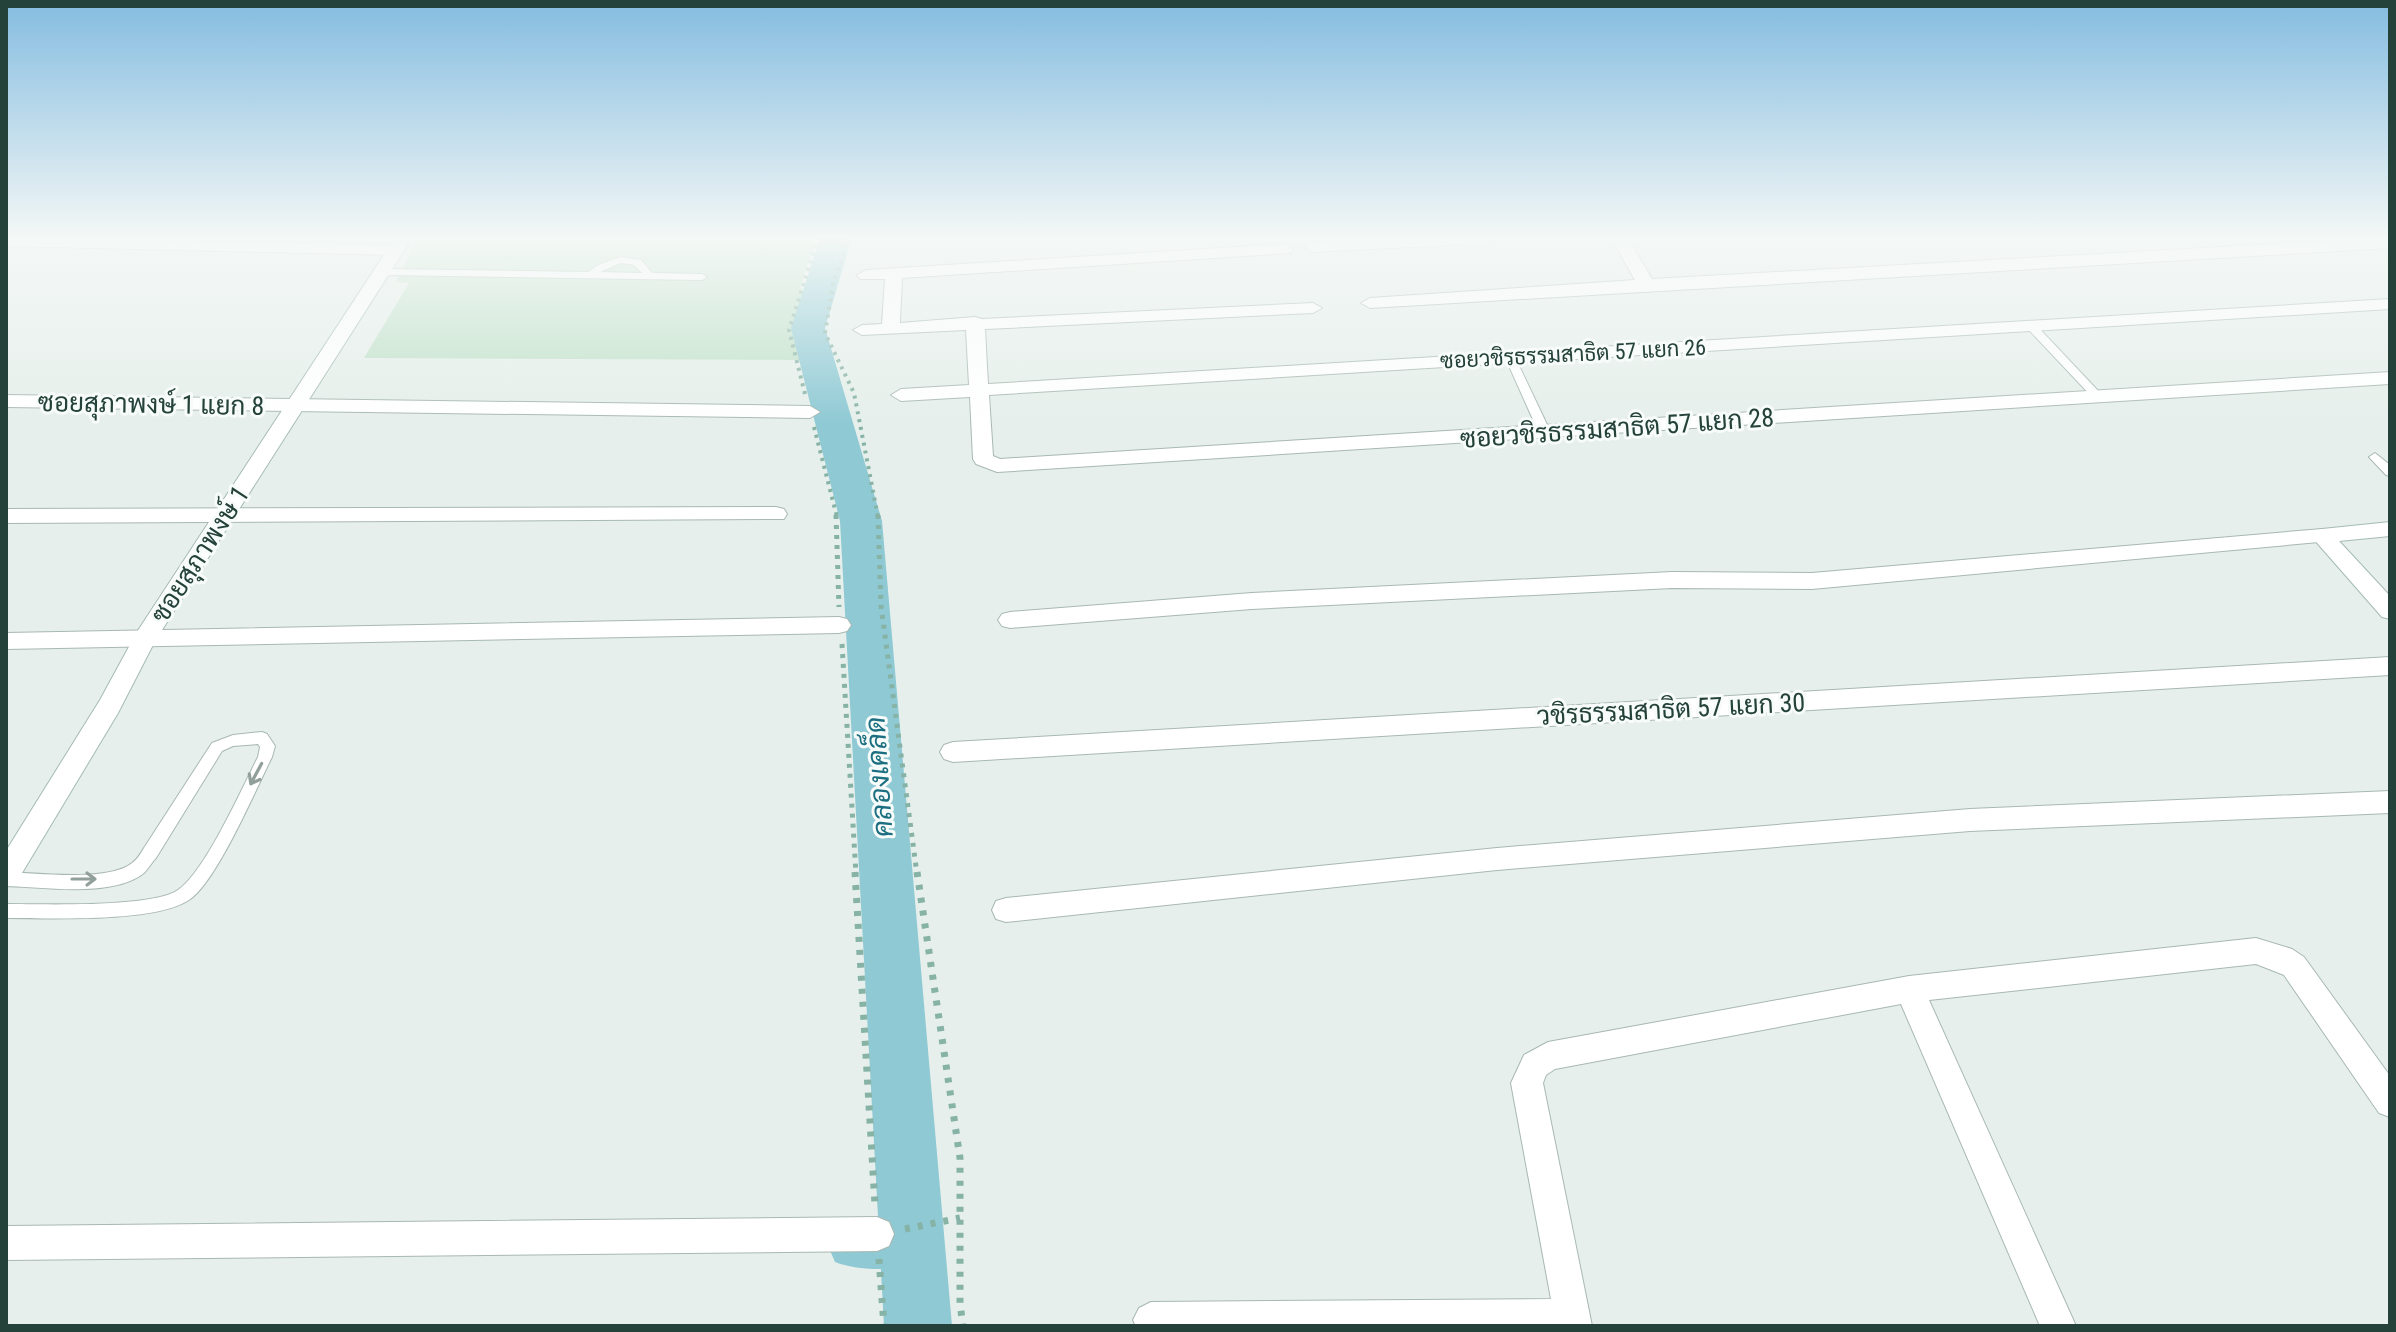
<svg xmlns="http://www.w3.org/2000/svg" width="2396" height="1332" viewBox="0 0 2396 1332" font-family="'Roboto Condensed',Sarabun,sans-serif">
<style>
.green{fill:#bfe0c8}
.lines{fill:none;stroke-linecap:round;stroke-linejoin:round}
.canal{fill:#8ec9d4;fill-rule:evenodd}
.river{fill:#8ec9d4;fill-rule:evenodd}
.lane-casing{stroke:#a8b8b2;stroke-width:2}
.street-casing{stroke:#a8b8b2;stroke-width:2}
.secondary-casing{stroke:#a4bbb3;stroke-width:2}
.path-far2{stroke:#86b3a5;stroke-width:4;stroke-dasharray:3 5;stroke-linecap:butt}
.path-far1{stroke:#86b3a5;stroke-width:5;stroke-dasharray:4 6;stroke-linecap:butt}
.path{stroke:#86b3a5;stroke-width:7;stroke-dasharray:5 8;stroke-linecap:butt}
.lane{fill:#fff;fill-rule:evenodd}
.street{fill:#fff;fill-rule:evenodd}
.secondary{fill:#fff;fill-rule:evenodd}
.oneway{stroke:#92a09c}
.labels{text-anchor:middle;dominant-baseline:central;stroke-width:6;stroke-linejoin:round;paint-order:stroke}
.far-street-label{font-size:22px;fill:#24423a;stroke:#f7fbf9}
.street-label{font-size:26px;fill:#24423a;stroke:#f7fbf9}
.water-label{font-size:28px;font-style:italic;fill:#1c6f80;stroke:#f7fbf9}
</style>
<rect width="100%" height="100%" fill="#e6efeb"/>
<path class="green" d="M418 238H816L800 287 812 298 802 330 810 360 364 358 409 283 396 282Z"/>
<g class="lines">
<path class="canal" d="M912 1227 926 1233 932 1247 926 1261C901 1271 860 1272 835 1262L829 1248 835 1234 849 1228Z"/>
<path class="river" d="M820 238H852L825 328 882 521 952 1326H884L840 521 791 328Z"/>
<defs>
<path id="lane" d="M621 257 641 260 652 273 702 274 707 277 702 280 384 275 379 272 384 269 588 272 600 264ZM621 263 634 265 642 273 600 272Z
M2031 323 2035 324 2103 396V400H2095L2027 328 2026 326Z
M1510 354 1515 357 1551 433 1549 436H1541L1539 433 1505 357Z
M2375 453 2390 465V476L2386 475 2369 457Z
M262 732 267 734 275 746 272 757C256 789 216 883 189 900 154 923 50 918 6 918V904C42 904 152 908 178 890 205 872 242 788 258 757L260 747 258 744 233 746 222 751 156 858C152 862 148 869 144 873 113 898 43 887 6 886V872C36 873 109 882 132 863 137 860 141 853 144 848L212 743 233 735Z"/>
<path id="street" d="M6 238 397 245 405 250 397 255 6 246Z
M1382 238H1498L1490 243 1312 252 1304 247 1312 242Z
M1611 238H1628L1652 279 2382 238H2390V248L1370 308 1361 303 1370 298 1635 280Z
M1285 244 1293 249 1291 253 902 278 900 323 975 317 982 319 1313 303 1322 308 1313 313 985 329 988 384 2390 299V309L989 395 993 456 1000 459 2390 372V384L997 472 976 464 973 459 970 397 901 401 891 395 901 389 969 385 966 330 862 335 853 330 862 325 882 324 885 279H860L857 275 866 270Z
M6 395 810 406 820 412 810 418 6 407Z
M776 507 784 509 787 514 784 519 6 523V509Z
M2322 529 2330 531 2333 536 2330 541 1812 589 1672 588 1252 609 1010 628 1002 626 998 620 1002 614 1010 612 1252 593 1672 572 1812 573Z
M839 617 847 619 851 625 847 631 839 633 6 649V633Z
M2390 657V675L953 762 944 759 940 752 944 745 953 742Z
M2390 791V813L1970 831 1497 870 1006 922 996 919 992 910 996 901 1006 898 1497 848 1970 809Z
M2256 938 2292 949 2304 957 2390 1076V1117L2379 1113 2284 975 2256 964 1929 1000 2076 1326H2040L1901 1004 1555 1069 1546 1075 1543 1083 1592 1326H1136L1133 1320 1139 1308 1151 1302 1551 1299 1511 1083 1524 1055 1548 1042 1909 976Z
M877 1217 889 1222 894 1234 889 1246 877 1251 6 1260V1226Z"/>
<path id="secondary" d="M395 238H412L155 641 118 713 16 883 6 887V851L100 700 137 632Z
M2390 522V536L2339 541 2390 596V619L2382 617 2311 536 2314 531 2322 529Z"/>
</defs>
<use href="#lane" class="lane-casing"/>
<use href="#street" class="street-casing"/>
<use href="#secondary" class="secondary-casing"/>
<path class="path-far2" d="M850 238 834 279 825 333 854 393 878 517
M805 394 789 330 818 238
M814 427 837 517"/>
<path class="path-far1" d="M836 515 839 607
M878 515 881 606 917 874
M842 644 856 874"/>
<path class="path" d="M855 872 875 1205
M917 872 960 1158V1304L963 1326
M905 1229 960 1218
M879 1259 884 1326"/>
<use href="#lane" class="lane"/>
<use href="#street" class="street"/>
<use href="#secondary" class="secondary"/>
</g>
<defs><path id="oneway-shaft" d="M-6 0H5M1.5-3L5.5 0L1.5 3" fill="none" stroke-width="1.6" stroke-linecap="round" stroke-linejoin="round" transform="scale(2)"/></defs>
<g class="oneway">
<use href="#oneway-shaft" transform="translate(256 774) rotate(118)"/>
<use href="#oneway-shaft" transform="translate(84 879)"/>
</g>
<linearGradient id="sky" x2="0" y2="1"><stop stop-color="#84bce0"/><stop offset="0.56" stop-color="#f4f8f6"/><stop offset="1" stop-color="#f4f8f6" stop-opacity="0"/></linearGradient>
<rect width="2396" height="425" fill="url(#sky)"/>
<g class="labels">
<g class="far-street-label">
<text transform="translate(1573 354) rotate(-3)">ซอยวชิรธรรมสาธิต 57 แยก 26</text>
</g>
<g class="street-label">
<text transform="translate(151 404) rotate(1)">ซอยสุภาพงษ์ 1 แยก 8</text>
<text transform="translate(1617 428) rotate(-4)">ซอยวชิรธรรมสาธิต 57 แยก 28</text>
<text transform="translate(200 554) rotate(-57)">ซอยสุภาพงษ์ 1</text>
<text transform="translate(1671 709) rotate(-3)">วชิรธรรมสาธิต 57 แยก 30</text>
</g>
<g class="water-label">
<text transform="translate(879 777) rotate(-94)">คลองเคล็ด</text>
</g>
</g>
<rect width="2396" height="1332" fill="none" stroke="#24423a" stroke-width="16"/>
</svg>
